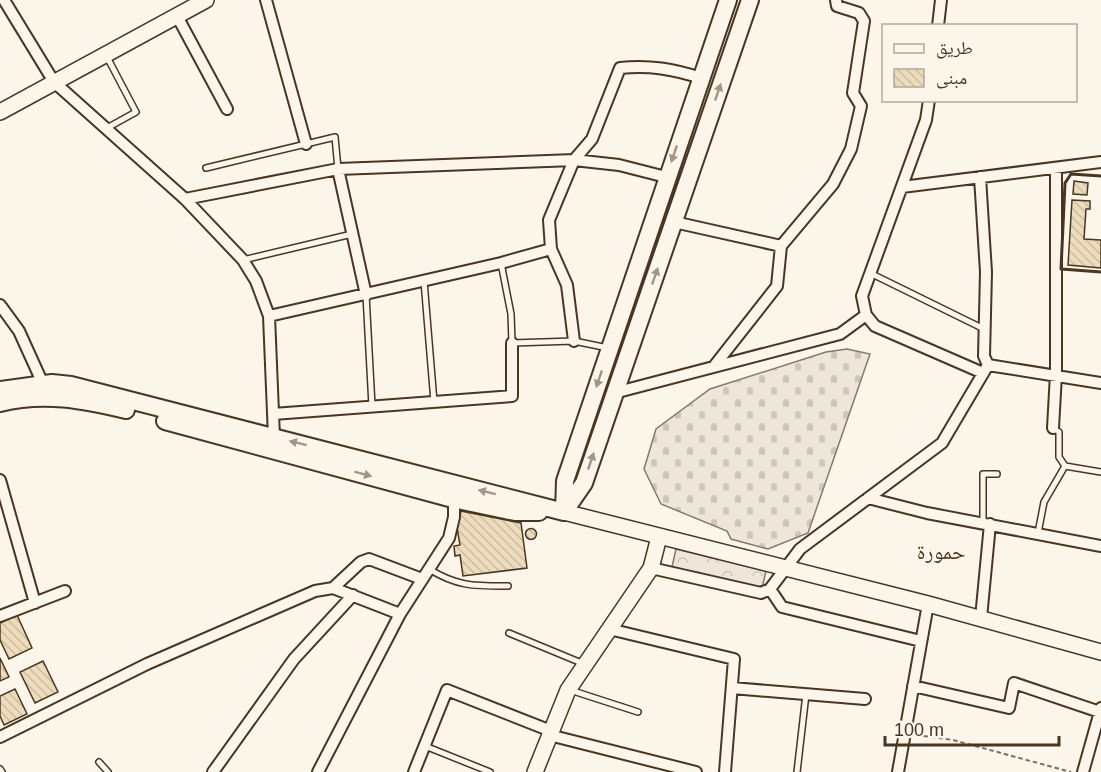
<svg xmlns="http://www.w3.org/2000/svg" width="1101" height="772" viewBox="0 0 1101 772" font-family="Helvetica,'Noto Naskh Arabic',sans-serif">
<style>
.forest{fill:url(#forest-crowns);stroke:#887966;stroke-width:1.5}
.cemetery{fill:url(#cemetery-stones);stroke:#887966;stroke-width:1.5}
.building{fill:url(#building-back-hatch);stroke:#4a3520;stroke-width:1.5}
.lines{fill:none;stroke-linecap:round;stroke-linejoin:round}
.lane-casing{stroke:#4a3520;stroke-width:8}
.street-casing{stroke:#4a3520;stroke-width:14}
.secondary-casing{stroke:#4a3520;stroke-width:18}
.primary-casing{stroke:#4a3520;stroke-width:20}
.path{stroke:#7f6f5c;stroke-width:2;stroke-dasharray:4.5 3;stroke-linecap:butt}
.lane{stroke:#fbf6e9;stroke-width:5}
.street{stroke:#fbf6e9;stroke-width:10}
.secondary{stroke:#fbf6e9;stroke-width:15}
.primary{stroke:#fbf6e9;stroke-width:16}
.wall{stroke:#4a3520;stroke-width:3}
.oneway{fill:#a29684}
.labels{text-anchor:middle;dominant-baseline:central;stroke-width:4.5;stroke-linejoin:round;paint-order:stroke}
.quarter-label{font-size:21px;fill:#4a3520;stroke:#fbf6e9}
</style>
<defs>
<pattern id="forest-crowns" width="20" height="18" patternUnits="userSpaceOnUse" patternTransform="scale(1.5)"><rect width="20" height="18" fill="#ede6d9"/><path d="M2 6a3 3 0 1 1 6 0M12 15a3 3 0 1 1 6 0" fill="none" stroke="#cdc6ba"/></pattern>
<pattern id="cemetery-stones" width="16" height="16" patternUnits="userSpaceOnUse" patternTransform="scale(1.5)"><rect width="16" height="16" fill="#ede6d9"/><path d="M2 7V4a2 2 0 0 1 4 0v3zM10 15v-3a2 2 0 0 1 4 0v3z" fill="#cdc6ba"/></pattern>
<pattern id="building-back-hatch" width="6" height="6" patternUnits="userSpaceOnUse" patternTransform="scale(1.5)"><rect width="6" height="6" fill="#ecdcbc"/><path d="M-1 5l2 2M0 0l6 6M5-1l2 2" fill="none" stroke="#ccbda1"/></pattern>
</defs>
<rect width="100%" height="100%" fill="#fbf6e9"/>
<path class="forest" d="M676 549 766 571 762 588 672 567Z"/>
<path class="cemetery" d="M847 349 870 354 808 533 768 549 731 539 727 531 661 504 644 469 656 429 710 389 826 352Z"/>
<path class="building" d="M1074 181 1088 183 1087 195 1073 194Z
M1072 200 1090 201V209H1086L1084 239 1101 240V268L1068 265Z
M461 511 521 523 527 568 463 576 460 555 455 556 454 546 460 545 457 528Z
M525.5 534a5.5 5.5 0 1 1 11 0a5.5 5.5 0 1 1-11 0Z
M17 615 32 648 9 659 0 640V623Z
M0 658 9 677 0 681Z
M43 661 58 692 35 703 20 672Z
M15 689 27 714 4 725 0 716V696Z"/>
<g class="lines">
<defs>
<path id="lane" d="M107 128 136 112 107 57
M206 168 335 137 338 169
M243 260 352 234
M501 263 511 314 512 343 574 341 608 348
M870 273 984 329
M424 281 434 402
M366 295 372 406
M1065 466 1101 472
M983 523V474H997
M1038 533 1044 502 1065 466 1059 457V432L1053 428
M429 569C458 587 476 586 508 586
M509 633 584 664
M570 690 638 712
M425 746 490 772
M99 762 108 772
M0 769 2 772
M797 772 806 694"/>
<path id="street" d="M4 0 54 82 185 199 243 260 256 281 269 316 274 437
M266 0 306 144
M177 16 227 109
M938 26 941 0
M929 100 926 120 862 296 866 315 875 326 983 373
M338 169 366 295
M980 177 986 272 984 356 988 365
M902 187 1101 162
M185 199 338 169 574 160 619 165 666 177
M674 222 781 246
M551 249 567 285 574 341
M0 305 19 331 43 384
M269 316 501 263 551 249 549 220 574 160 592 139 620 68C650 65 673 69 701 78
M715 365 777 286 781 246 833 184 851 149 861 106 853 93 864 21 859 13 837 6 836 0
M614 393 840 334 866 315
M273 414 512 396V343
M1053 428 1056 374V168
M0 480 35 603
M868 498 927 513 1101 546
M651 568 761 593 770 589 800 549 942 443 988 365 1101 383
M333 588 361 562 369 559 422 579
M770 589 782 607 921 641
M0 616 65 591
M981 618 990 524
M609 629 734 659 725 772
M913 686 1009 708 1014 683 1100 712
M732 688 865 699
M549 735 696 772
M0 737 147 664 315 591 333 588 400 614
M213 772 294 659 353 595
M318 772 400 614 449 538 454 517V495
M414 772 447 690 551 731
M898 772 928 604
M1083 772 1101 708"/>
<path id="secondary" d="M0 112 206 0
M564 512 928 604 1101 652
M535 772 568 690 651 568 659 537"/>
<path id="primary" d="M0 390 52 383 71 385 564 512
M0 403C44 392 83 400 126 410
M165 421 453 499 515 512H539
M564 511 565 481 728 0
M564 512 584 483 750 0"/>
</defs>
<use href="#lane" class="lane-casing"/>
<use href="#street" class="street-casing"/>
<use href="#secondary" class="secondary-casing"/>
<use href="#primary" class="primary-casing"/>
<path class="path" d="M916 735 953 740 1071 772"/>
<use href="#lane" class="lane"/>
<use href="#street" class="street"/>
<use href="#secondary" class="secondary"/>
<use href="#primary" class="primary"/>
<path class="wall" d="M1101 176 1071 174 1065 183 1061 269 1101 272"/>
</g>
<defs><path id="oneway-solid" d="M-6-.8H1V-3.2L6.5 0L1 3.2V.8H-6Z" transform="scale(1.5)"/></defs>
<g class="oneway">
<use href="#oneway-solid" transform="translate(718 92) rotate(-71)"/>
<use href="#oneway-solid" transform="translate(674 154) rotate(109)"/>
<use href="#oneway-solid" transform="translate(655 276) rotate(-71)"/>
<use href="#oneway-solid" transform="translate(599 379) rotate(109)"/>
<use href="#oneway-solid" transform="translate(298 443) rotate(-166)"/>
<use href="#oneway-solid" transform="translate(591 461) rotate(-71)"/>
<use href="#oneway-solid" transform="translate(363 474) rotate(15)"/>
<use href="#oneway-solid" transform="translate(487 492) rotate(-166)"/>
</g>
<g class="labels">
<g class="quarter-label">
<text x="941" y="551">حمورة</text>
</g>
</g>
<rect x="882" y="24" width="195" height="78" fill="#fbf6e9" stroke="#b4a999" stroke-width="1.5"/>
<rect x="894" y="44" width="30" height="9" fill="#fbf6e9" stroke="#b4a999" stroke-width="1.5"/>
<text x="936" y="54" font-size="18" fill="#4a3520">طريق</text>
<rect x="894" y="69" width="30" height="18" fill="url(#building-back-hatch)" stroke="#b4a999" stroke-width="1.5"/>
<text x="936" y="84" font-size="18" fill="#4a3520">مبنى</text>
<path d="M885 736v9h174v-9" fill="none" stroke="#4a3520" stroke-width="3"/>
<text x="894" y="736" font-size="18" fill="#4a3520" stroke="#fbf6e9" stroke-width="4.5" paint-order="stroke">100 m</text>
</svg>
